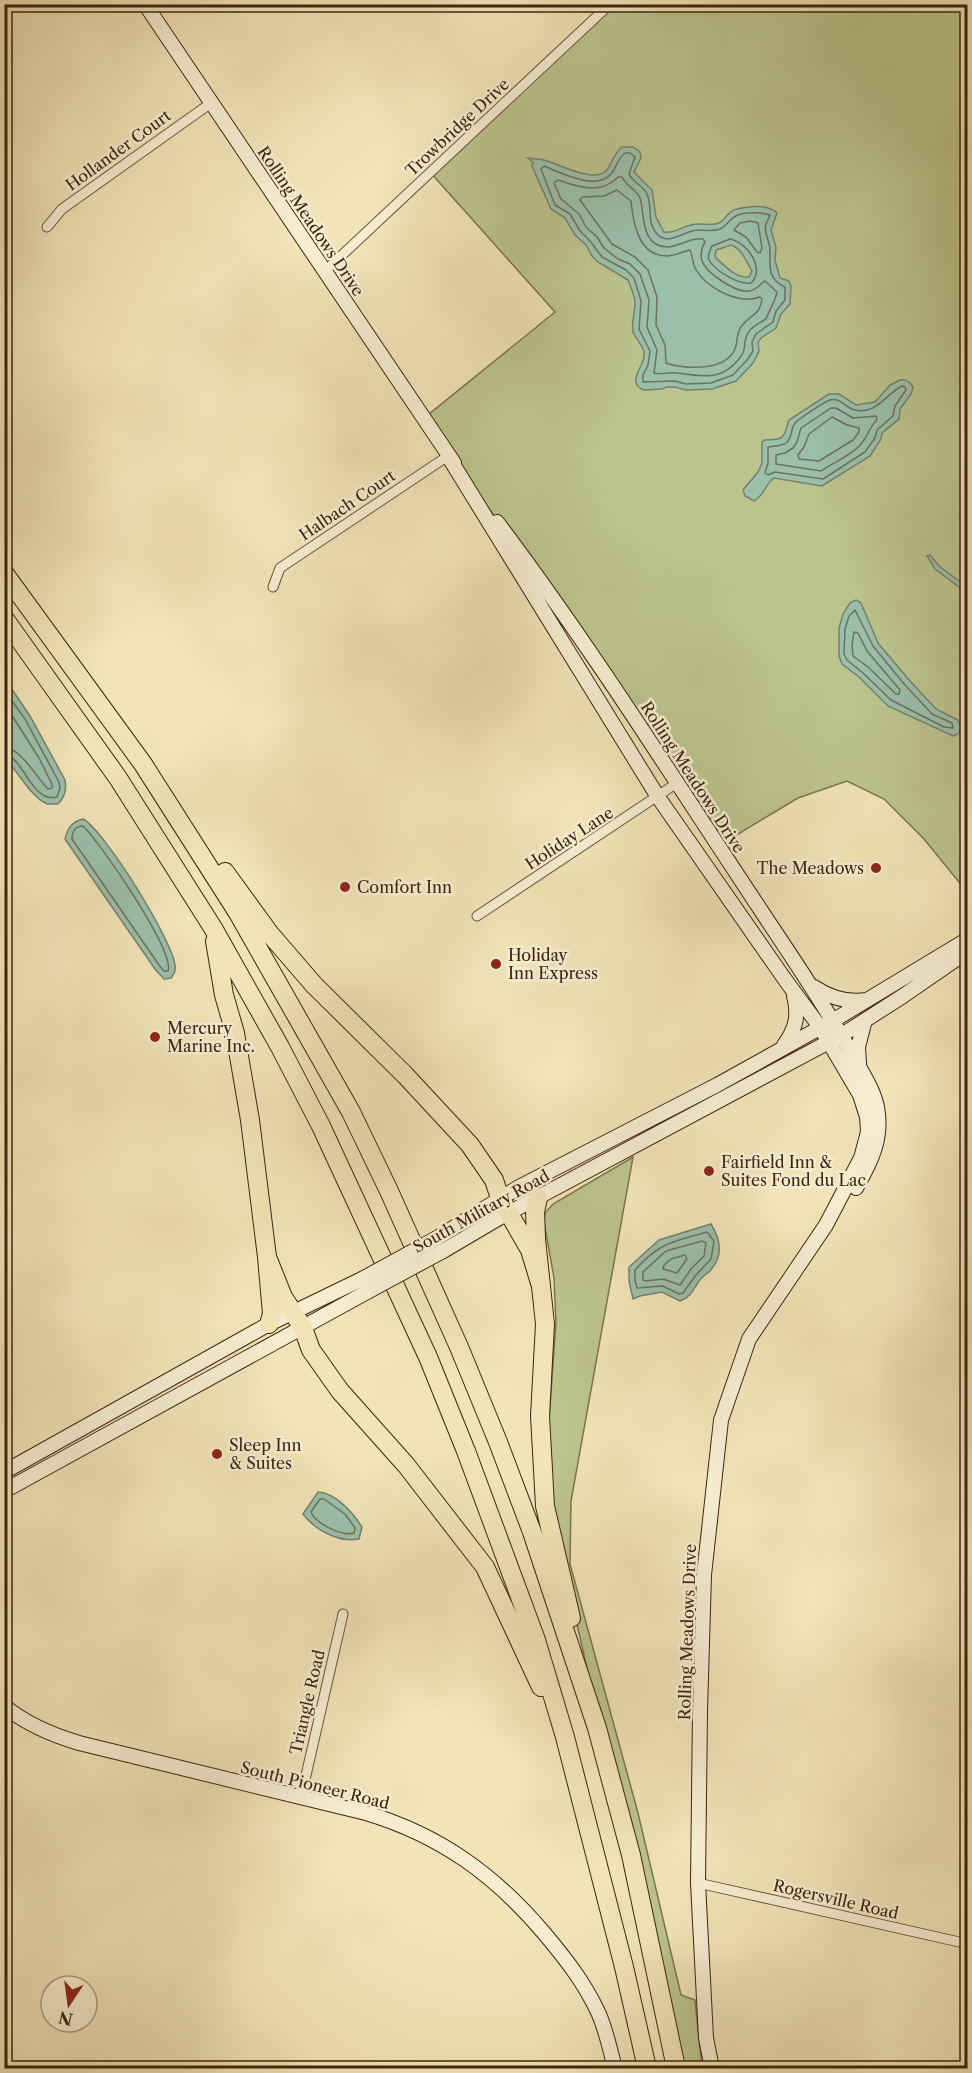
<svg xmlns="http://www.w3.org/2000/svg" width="972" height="2073" viewBox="0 0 972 2073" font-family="'Libre Caslon Text',serif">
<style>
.green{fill:#bcc48e;stroke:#7c744e;stroke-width:1.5}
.water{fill:#9bbfab;stroke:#75816d;stroke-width:1.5;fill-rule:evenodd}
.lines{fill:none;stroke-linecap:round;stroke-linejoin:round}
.shore{stroke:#6c725d;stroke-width:1.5}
.street-casing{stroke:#695539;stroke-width:11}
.secondary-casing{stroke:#3c250f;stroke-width:16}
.highway-casing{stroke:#3c250f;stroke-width:20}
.street{stroke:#f6edd1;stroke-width:9}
.secondary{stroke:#f6edd1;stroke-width:14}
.highway{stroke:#f1e4b8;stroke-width:18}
.secondary-bridge-casing{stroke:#3c250f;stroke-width:16;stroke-linecap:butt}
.secondary-bridge{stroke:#f6edd1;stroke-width:14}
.poi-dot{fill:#8f2418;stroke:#f6edd1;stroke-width:2}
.labels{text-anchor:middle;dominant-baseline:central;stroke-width:5;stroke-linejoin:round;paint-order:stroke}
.street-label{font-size:16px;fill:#3c250f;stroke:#f6edd1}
.poi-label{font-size:16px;fill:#3c250f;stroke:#f6edd1;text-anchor:start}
</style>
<rect width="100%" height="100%" fill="#f1e4b8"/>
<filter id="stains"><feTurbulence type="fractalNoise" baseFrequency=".00333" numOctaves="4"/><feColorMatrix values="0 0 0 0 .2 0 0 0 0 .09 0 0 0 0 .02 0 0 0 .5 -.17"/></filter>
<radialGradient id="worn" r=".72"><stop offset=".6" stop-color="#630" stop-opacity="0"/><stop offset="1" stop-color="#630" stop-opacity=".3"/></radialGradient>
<path class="green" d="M610 5H967V892L924 839 884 799 847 781 798 798 718 846 555 599 423 419 555 312 430 172Z
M633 1157 571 1501 570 1564 638 1813 681 1995 695 2000 702 2068H679L561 1555 553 1509 548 1435 556 1322 554 1278 544 1222 545 1213 553 1204Z"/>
<path class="water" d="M622 147H633L640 152 641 158 634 172 652 190 656 217 664 232C674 234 681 227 691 225 700 222 709 227 719 223 725 220 729 210 737 209 748 206 768 204 777 213L771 230 776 247 775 260 780 278 789 281 791 286 790 304 781 314 776 328 761 338 758 342 759 351 753 363 736 381 712 389 686 390 675 387H667L662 389 644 390C624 382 647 365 644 352 643 346 636 339 633 332 631 323 635 312 635 303 635 295 631 288 628 280L598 262 592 256 586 245 575 235 565 218 551 209 532 166 533 163 528 158C534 159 541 159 547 161 561 165 593 183 606 171 613 163 613 154 622 147ZM731 245C742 249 746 261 752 271L749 277C736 279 724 265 715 257L716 250Z
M900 380C906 379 910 382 913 387L911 394 900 409 899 419 882 433 881 439 870 456 822 486 774 478C765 484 764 496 754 501L745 496 743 490 758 472 762 463V442L765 440C785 439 783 440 789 420L829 394H839L856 405 875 402 890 385Z
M930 555 939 566 967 587V593L935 569 927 556Z
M856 600 861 603 878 643 910 681 936 709 958 720 961 728 958 734 953 736 888 706 859 677 842 664 839 656V628L843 614 850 603Z
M5 679 30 716 65 780C67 790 65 797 58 804H47L40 800 29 789 5 757Z
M83 819C105 831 172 940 175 965 176 971 174 974 171 978L164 979 155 969 65 839C68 827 72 822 83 819Z
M711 1224C721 1241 724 1256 709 1272 705 1275 702 1277 699 1281 693 1290 690 1298 680 1301L662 1292 640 1296 633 1299 629 1281V1267L659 1240Z
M318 1492C336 1493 353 1513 362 1527L359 1539C339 1543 315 1530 303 1514Z
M924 2065 967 2066V2068H895L900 2066Z"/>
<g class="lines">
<path class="shore" d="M625 153H630L635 157 629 174C633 183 643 185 647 194 653 207 646 222 657 234 667 245 681 234 692 231 701 228 710 233 720 229 727 226 731 217 738 215 746 212 762 212 770 215 769 218 767 221 766 224 763 233 770 241 770 249 770 266 767 279 785 287V300L776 311 773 322 756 334 752 342 753 351 748 359 733 375 711 383 686 384 675 381 643 382V375L648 365 650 351 639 329 641 301 634 278 626 270 602 257 590 241 580 231 570 214 555 205 541 169 544 166C561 173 597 192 612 173 617 166 618 158 625 153Z
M618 177H622C626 186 637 190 640 198 645 214 640 246 667 247 680 247 690 237 703 239L705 242C702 247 700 254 702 261 706 273 736 293 749 291 757 290 760 284 765 281L777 292C777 297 768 313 766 319 756 325 746 329 745 343 744 348 745 351 741 356 724 381 703 377 677 373 669 372 661 375 654 373L657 350 647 327 649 300 640 274 630 264 618 259 604 248 597 237 586 227 579 214 561 199 554 183 558 180C578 187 601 195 618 177Z
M617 190 631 201C633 222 638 256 667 256 675 256 683 251 690 250 693 256 692 262 695 268 706 288 738 305 760 297L762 299C759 318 750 313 741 327 736 334 738 342 735 349 725 372 685 369 666 363L665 345 656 325 657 297 648 270 635 257 612 244 580 200 582 197 604 196Z
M750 221 758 223 762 248 760 253 757 252 746 237 734 230 740 223Z
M730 239C747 242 766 269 751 283 739 285 715 271 709 260 707 255 710 250 712 246Z
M902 386 905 387 906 390 895 406 893 416 877 430 875 438 865 452 823 479 775 472 768 475 765 473 768 463V447C774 445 780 447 786 443 793 438 790 429 795 423 800 418 824 402 830 400 841 397 845 408 855 410 876 415 886 394 902 386Z
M831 408H836L853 418 876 416 877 420C869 427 868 436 861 444 851 456 834 462 821 471L776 464V455L785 453 793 448 797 442 801 428Z
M832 417 847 425 859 428V432L853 440 819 461 799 459 798 455 804 447 809 434Z
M855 610 873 646 905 685 932 714 952 723 953 728 944 727 891 700 863 673 847 660 844 654 845 629 849 616Z
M854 632 858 633 867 651 900 690 899 694H896L868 667 853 656 852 645Z
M4 690 25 719 59 782 60 788 57 797C31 803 24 757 4 754
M4 703 39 758 52 784V788L48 789C36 777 21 748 4 747
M83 826C100 842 175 951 168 971H164L159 965 72 839C72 831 76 826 83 826Z
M707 1232 714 1241 711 1259 696 1275 683 1293 679 1294 663 1286 637 1288 635 1280V1270C660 1242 673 1242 707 1232Z
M702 1241 706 1243 704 1256 691 1269 680 1285 663 1279 646 1281 643 1280V1272L666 1251Z
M685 1255 687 1259 677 1273 663 1269 664 1265 671 1259Z
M320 1499H324L345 1514 355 1528 354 1533C342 1537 315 1523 311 1512Z"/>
<defs>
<path id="street" d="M47 227 62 209 211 103
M325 271 610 4
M273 587 280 568 448 456
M477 916 677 783
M301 1797 343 1614
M698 1883 968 1944"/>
<path id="secondary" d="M145 4 454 463
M448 456 658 797 786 981 820 1027 860 1095 867 1117 868 1132 861 1158 826 1225 749 1339 721 1420 704 1575 700 1711 698 1883 706 2038 712 2068
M497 522C592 648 675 781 762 912 793 959 825 1005 852 1054 861 1071 873 1088 877 1107 883 1138 871 1162 856 1188
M814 987C829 997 848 1003 867 1000
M784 1045C796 1029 799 1015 794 996
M859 1064 858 1047 865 1020
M437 1238 519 1187 717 1085 834 1020 968 939
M443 1251 499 1218 842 1035 903 996 968 951
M4 1472 269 1324 362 1279
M4 1491 367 1292
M4 1706C26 1724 52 1735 79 1743L366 1813C440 1835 495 1875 544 1933 565 1958 584 1982 598 2012 606 2029 610 2050 615 2068"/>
<path id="highway" d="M4 573 143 764 238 913 351 1112 389 1191 459 1347 498 1442 532 1532 597 1728 631 1855 676 2068
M4 618 118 778 213 928 280 1047 321 1126 428 1357 466 1451 536 1640 565 1737 624 1967 647 2068
M225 872 270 934 314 985 405 1075 470 1145 494 1180 500 1198 530 1250 540 1283
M215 941 224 995 235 1033 250 1120 267 1257 272 1314 269 1324
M538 1198 535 1212 536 1239 545 1324 540 1416 545 1506 571 1618
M267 1257 283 1297 303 1328 311 1350 340 1391 406 1465 485 1567 541 1687"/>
</defs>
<use href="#street" class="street-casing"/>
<use href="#secondary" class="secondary-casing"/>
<use href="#highway" class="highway-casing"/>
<use href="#street" class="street"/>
<use href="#secondary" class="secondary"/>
<use href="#highway" class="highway"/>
<defs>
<path id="secondary-bridge" d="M362 1279 437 1238
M367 1292 443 1251"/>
</defs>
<use href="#secondary-bridge" class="secondary-bridge-casing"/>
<use href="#secondary-bridge" class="secondary-bridge"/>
</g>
<g class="poi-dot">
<circle cx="876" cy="868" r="6"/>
<circle cx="345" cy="887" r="6"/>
<circle cx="496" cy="964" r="6"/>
<circle cx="155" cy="1037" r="6"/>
<circle cx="709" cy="1171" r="6"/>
<circle cx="217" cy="1454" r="6"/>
</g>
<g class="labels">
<g class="street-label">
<text transform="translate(457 127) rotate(-43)">Trowbridge Drive</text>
<text transform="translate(118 150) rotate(-36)">Hollander Court</text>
<text transform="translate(311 221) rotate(56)">Rolling Meadows Drive</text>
<text transform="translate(347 505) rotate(-34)">Halbach Court</text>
<text transform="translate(693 777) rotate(57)">Rolling Meadows Drive</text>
<text transform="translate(569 838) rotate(-33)">Holiday Lane</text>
<text transform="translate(481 1211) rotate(-29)">South Military Road</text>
<text transform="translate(687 1632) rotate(-88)">Rolling Meadows Drive</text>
<text transform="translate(307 1702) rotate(-77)">Triangle Road</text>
<text transform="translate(315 1785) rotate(14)">South Pioneer Road</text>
<text transform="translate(836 1899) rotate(13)">Rogersville Road</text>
</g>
<g class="poi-label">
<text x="864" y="868" text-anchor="end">The Meadows</text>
<text x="357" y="887">Comfort Inn</text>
<text x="508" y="955">Holiday<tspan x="508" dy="18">Inn Express</tspan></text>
<text x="167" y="1028">Mercury<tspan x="167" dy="18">Marine Inc.</tspan></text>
<text x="721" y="1162">Fairfield Inn &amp;<tspan x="721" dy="18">Suites Fond du Lac</tspan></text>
<text x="229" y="1445">Sleep Inn<tspan x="229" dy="18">&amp; Suites</tspan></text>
</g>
</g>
<rect width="972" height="2073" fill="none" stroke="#f1e4b8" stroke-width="24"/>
<rect x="6" y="6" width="960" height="2061" fill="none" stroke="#3c250f" stroke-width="3"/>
<rect x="12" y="12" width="948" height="2049" fill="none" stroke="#3c250f" stroke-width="1.5"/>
<g transform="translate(69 2004) rotate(193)"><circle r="28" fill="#f6edd1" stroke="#ac9d83" stroke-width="1.5"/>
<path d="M0-4.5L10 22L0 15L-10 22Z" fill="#8f2418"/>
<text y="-9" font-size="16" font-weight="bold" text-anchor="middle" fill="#3c250f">N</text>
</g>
<rect width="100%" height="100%" filter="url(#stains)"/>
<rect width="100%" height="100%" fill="url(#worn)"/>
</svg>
